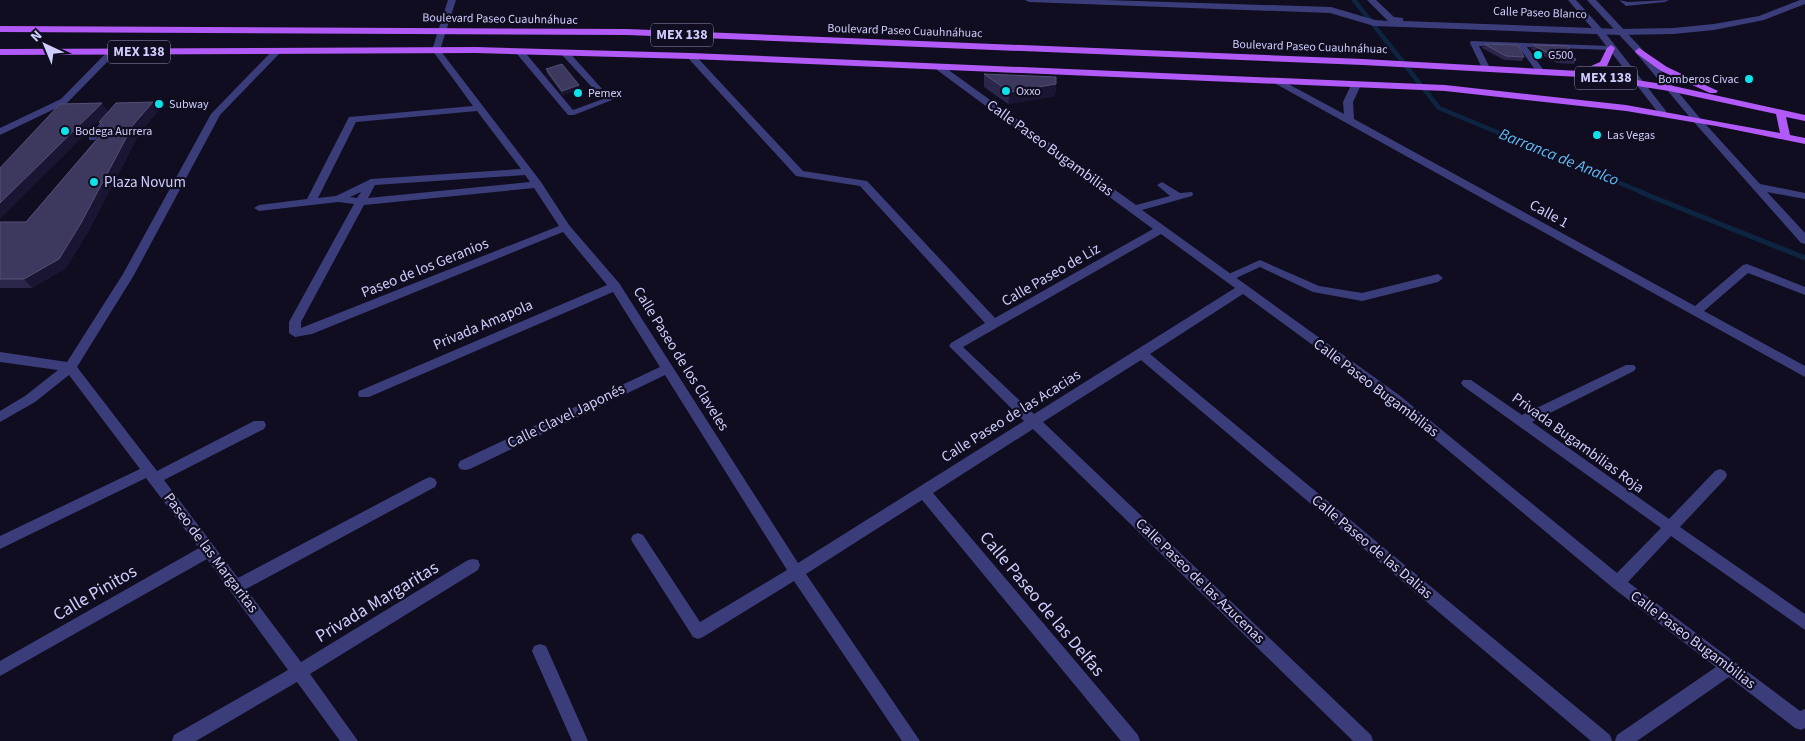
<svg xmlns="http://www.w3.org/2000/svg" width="1805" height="741" viewBox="0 0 1805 741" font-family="'Source Sans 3',sans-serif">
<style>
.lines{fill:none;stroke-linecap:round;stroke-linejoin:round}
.stream-far1{stroke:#0e2542;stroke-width:4.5}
.stream{stroke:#0e2542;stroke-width:5}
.service{fill:#3b3d7b;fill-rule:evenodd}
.minor{fill:#3b3d7b;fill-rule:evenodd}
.tertiary{fill:#3b3d7b;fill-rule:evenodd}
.primary{fill:#b15af7;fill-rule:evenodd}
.wall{fill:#2b274b}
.shaded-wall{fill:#191532}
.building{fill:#3d385e;stroke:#545077}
.poi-dot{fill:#0ce3ea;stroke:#0f0d1f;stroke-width:2}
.labels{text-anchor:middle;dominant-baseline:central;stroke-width:4.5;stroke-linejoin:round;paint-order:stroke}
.far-street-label{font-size:12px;fill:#cfcdfc;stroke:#0f0d1f}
.far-poi-label{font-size:12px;fill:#cfcdfc;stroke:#0f0d1f;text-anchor:start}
.shield{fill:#0f0d1f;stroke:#9593ba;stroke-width:1}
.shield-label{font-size:14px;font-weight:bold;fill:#cfcdfc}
.street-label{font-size:15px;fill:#cfcdfc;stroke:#0f0d1f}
.poi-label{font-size:15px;fill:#cfcdfc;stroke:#0f0d1f;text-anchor:start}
.water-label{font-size:16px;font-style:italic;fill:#61bcf7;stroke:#0f0d1f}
.near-street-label{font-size:18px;fill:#cfcdfc;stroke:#0f0d1f}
</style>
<rect width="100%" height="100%" fill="#0f0d1f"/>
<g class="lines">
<path class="stream-far1" d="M1354 0 1439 108 1644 193"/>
<path class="stream" d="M1640 192 1805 258"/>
<path class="service" d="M1619 0 1628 2 1669 0 1665 2 1626 6Z
M1471 41 1611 46 1615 48 1611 50 1527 47 1545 72 1541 74H1538L1519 47 1479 46 1490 68 1483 70 1470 43Z
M517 50H523L573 110 603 99 562 55 561 53 565 51H568L612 100 574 115H568L517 54Z
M112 112 115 113V117L95 140H89V136L109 113Z
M1260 260 1319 286 1362 293 1438 274 1443 278 1438 282 1362 301 1313 292 1260 267 1232 280H1224L1223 278 1224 276Z"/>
<path class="minor" d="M448 0H456L440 50 541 182 569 225 619 283 798 563 1024 421 949 346 951 343 985 323 860 186 796 176 688 58V54H694L803 171 867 181 995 318 1153 229 937 70V66H943L1136 205 1170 196 1157 185 1162 182 1180 193 1192 192 1193 194 1192 196 1142 210 1399 395 1617 573 1661 528 1463 386 1461 383 1463 380H1471L1522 415 1626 365H1634L1636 368 1634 371 1532 422 1669 519 1715 471 1720 469 1725 471 1727 475 1725 479 1680 527 1805 614V630L1671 536 1628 582 1800 711 1805 709V728L1801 730 1795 728 1729 677 1637 741H1615L1617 735 1716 667 1613 588 1389 401 1243 294 1150 354 1610 735 1612 741H1591L1141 360 1043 422 1371 735 1373 741H1353L1033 429 933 493 1138 735 1140 741H1121L922 500 806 574 920 741H902L794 581 703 637 698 639 693 637 633 543 631 539 633 535 638 533 643 535 700 622 787 570 665 375 470 469 465 470 460 469 458 465 460 461 660 367 613 292 369 397H359L358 394 359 391 607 285 563 232 312 334 295 337 289 333V322L354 204 338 202 259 211 254 208 259 205 307 199 349 117 473 106 432 50ZM477 111 521 169 371 179 336 196 318 198 356 122ZM525 175 530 182 368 198 375 185ZM534 188 559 226 301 328V322L364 205ZM361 192 357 198 350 197ZM1161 234 1235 288 1034 414 963 347Z
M1025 0H1105L1331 7 1375 20 1388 21 1367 0H1376L1394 17 1403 18V21L1620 29 1673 28 1714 24 1759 16 1800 0H1805V4L1764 20 1714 30 1673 34 1620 35 1374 26 1330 13 1029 2Z
M277 48 280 49V53L220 115 134 275 77 367 157 471 254 421H264L266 425 264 429 164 480 238 578 425 479 430 477 435 479 437 483 435 487 246 589 301 662 468 560 473 559 478 560 480 565 478 570 310 674 358 741H340L297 682 196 741H172L174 735 288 670 207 559 0 676V661L199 548 146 478 0 549V536L140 469 69 375 35 402 0 422V411L25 396 58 370 0 362V352L67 362 123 274 211 114 274 49Z
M112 49 116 52 115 54 67 103 0 135V128L61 99 109 50Z
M1279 79 1344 114 1343 102 1351 85 1353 83H1359L1361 85 1353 102 1354 119 1695 306 1743 265 1747 264 1805 287V295L1748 273 1704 311 1805 366V377L1276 84V80Z
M1696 116 1699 117 1760 184 1805 193V199L1767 192 1805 233V244L1801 243 1693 121 1691 119Z
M540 644 546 646 588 741H572L532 651 534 646Z"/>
<path class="tertiary" d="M1568 0H1576L1603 30 1666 111V115H1660L1597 34Z
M1587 0H1596L1642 49 1699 117V121H1693L1636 53Z"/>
<path class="primary" d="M0 26 627 29 1363 59 1580 71 1600 62 1607 48 1611 45 1615 48 1607 66 1591 73 1669 85 1805 115V121L1786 117 1790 135 1805 138V144L1716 126 1626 111 1445 91 691 59 476 53 0 55V49L476 47 691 53 1445 85 1626 105 1780 133 1776 114 1669 91 1580 77 1363 65 627 35 0 32Z
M1639 48 1667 67 1718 91 1716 93H1710L1661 71 1636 53 1635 51Z"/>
</g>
<path class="wall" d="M1484 44 1524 57 1522 61 1504 60 1482 48Z
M1533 45 1576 60 1574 64 1557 63 1531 49Z
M546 69 579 85 580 89 563 95 547 73Z
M984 74 1056 84 1055 96 1008 104 984 87Z
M158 111 139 134 88 232 66 268 32 288H0V222H26L104 130 99 122Z"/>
<path class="shaded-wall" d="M1056 84 1055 96 1008 104 1010 92Z
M579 85 580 89 563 95 562 91Z
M153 102 158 111 139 134 88 232 66 268 32 288 24 279 133 125Z
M102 103 108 112 0 219V203Z"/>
<path class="building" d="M1484 44 1518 45 1524 57 1506 56Z
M1533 45 1568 46 1576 60 1559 59Z
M562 64 579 85 562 91 546 69Z
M984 74 1056 77V84L1010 92Z
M153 102 133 125 81 223 59 259 24 279H0V222H26L106 129 99 122 116 103Z
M102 103 0 203V168L60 104Z"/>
<g class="poi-dot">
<circle cx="1538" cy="55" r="5"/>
<circle cx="1749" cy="79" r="5"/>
<circle cx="1006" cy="91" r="5"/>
<circle cx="578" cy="93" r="5"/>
<circle cx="159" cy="104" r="5"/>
<circle cx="65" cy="131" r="5"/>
<circle cx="1597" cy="135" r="5"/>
<circle cx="94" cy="182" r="5"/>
</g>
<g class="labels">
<g class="far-street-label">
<text transform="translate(1540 13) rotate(2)">Calle Paseo Blanco</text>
<text transform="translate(500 19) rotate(1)">Boulevard Paseo Cuauhnáhuac</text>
<text transform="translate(905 31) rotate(2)">Boulevard Paseo Cuauhnáhuac</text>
<text transform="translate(1310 47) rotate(2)">Boulevard Paseo Cuauhnáhuac</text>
</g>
<g class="far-poi-label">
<text x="1548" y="55">G500</text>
<text x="1739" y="79" text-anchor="end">Bomberos Civac</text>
<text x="1016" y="91">Oxxo</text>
<text x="588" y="93">Pemex</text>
<text x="169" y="104">Subway</text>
<text x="75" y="131">Bodega Aurrera</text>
<text x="1607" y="135">Las Vegas</text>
</g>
<g class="shield">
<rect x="651" y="23.5" width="62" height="23" rx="4"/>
<rect x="108" y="40.5" width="62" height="23" rx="4"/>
<rect x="1575" y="66.5" width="62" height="23" rx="4"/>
</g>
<g class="shield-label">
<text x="682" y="35">MEX 138</text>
<text x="139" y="52">MEX 138</text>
<text x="1606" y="78">MEX 138</text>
</g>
<g class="street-label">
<text transform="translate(1050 148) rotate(36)">Calle Paseo Bugambilias</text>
<text transform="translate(1549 214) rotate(29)">Calle 1</text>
<text transform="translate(425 268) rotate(-22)">Paseo de los Geranios</text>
<text transform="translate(1051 275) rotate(-30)">Calle Paseo de Liz</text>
<text transform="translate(483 325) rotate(-23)">Privada Amapola</text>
<text transform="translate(681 359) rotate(58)">Calle Paseo de los Claveles</text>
<text transform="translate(1376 388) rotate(37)">Calle Paseo Bugambilias</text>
<text transform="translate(566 416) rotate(-26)">Calle Clavel Japonés</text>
<text transform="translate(1011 416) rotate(-32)">Calle Paseo de las Acacias</text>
<text transform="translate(1578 443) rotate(36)">Privada Bugambilias Roja</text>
<text transform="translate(1372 547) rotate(40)">Calle Paseo de las Dalias</text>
<text transform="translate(211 553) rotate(53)">Paseo de las Margaritas</text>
<text transform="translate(1200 581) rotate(44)">Calle Paseo de las Azucenas</text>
<text transform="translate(1693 640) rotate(37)">Calle Paseo Bugambilias</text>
</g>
<g class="poi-label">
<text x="104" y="182">Plaza Novum</text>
</g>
<g class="water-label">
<text transform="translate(1559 157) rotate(22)">Barranca de Analco</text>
</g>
<g class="near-street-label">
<text transform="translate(95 593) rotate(-30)">Calle Pinitos</text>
<text transform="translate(377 602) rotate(-31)">Privada Margaritas</text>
<text transform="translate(1042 604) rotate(50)">Calle Paseo de las Delfas</text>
</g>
</g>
<g transform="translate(45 45) rotate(316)" stroke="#0f0d1f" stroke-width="4" paint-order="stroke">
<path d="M0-4L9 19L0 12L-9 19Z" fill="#cfcdfc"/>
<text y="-8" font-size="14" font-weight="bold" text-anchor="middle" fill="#cfcdfc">N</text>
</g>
</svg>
